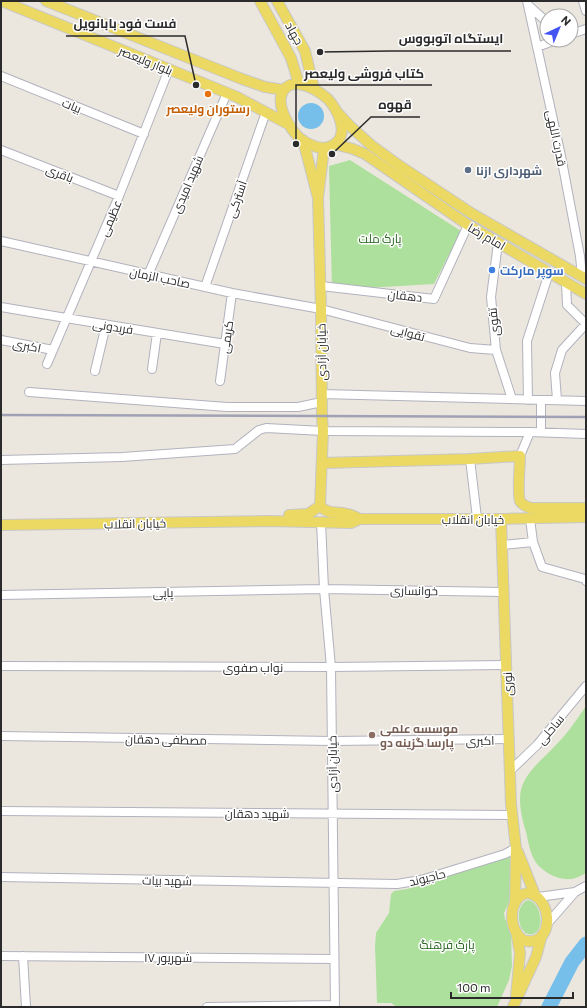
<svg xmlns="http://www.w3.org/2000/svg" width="587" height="1008" viewBox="0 0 587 1008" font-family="Commissioner,Cairo,sans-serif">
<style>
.green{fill:#ade09c}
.water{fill:#75bfea}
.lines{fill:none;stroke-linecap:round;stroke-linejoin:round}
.river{stroke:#75bfea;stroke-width:15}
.minor-casing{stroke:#b1b2be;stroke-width:10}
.major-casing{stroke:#c8c8c8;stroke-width:12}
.minor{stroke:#fff;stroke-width:8}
.major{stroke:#ebd964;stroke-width:10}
.rail{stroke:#a0a1b4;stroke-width:2.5}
.food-dot{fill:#e8710a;stroke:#fff;stroke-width:1.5}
.service-dot{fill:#5c6f8a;stroke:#fff;stroke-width:1.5}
.shop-dot{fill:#3f7fe0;stroke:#fff;stroke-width:1.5}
.education-dot{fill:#8d6e63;stroke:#fff;stroke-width:1.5}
.labels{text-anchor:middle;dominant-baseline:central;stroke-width:3;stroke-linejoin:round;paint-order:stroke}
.street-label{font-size:12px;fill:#2b2b2b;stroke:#fff}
.food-label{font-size:12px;font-weight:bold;fill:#c56008;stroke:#fff}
.service-label{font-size:12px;font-weight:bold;fill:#4e5e75;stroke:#fff;text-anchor:start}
.park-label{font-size:12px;fill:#25651d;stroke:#fff}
.shop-label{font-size:12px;font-weight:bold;fill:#366cbe;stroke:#fff;text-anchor:start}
.education-label{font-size:12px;font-weight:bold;fill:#785e54;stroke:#fff;text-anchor:start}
.leader{fill:none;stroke:#2b2b2b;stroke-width:1.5}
.callout-dot{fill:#2b2b2b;stroke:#fff;stroke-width:1.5}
.callout-label{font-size:13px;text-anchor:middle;font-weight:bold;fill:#2b2b2b;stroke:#fff;stroke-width:3;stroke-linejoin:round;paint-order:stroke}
</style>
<rect width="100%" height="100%" fill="#ece7de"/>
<path class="green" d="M350 160 461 231 434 284 332 290 329 166Z
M586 706V873C582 875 577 878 572 879 561 880 550 876 541 868 531 860 529 845 526 832 523 822 520 811 520 799 520 776 539 763 554 747 566 735 576 721 586 706Z
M511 856 510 900 504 913 505 919 509 925 511 933 512 966 509 980 497 1007H397L391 1003H377L375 946 376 933 389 913 391 894 394 891 407 889 430 883 451 874Z
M528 900C541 902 546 930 533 934 519 939 512 906 528 900Z"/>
<path class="water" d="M298 116a13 13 0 1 1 26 0a13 13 0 1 1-26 0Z"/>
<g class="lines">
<path class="river" d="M549 1007 572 962 586 944"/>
<defs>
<path id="minor" d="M527 1 561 156 580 256 582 277
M583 1 586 11
M528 5 547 22
M571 34 586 29
M537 47 556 40
M1 76 144 134
M1 150 119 196
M1 241 232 293 321 309 470 348 496 350
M498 243 491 297 496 350 512 399
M148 275 227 93
M321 286 434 299 468 225
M205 287 266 112
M1 307 66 318 225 344
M1 340 53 350
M47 364 119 196 169 69
M152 369 157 333
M95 371 106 325
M220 381 232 293
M29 392 227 407H298L322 402
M322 394 586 401
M528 400 527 341 549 273
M557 400 555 373 562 350 586 324 567 305 566 283
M541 432V400
M520 456 530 432 586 434
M470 459 477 518
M1 460 122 457 235 449 259 430 266 428 323 431 530 432
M530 519 533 542 542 567 585 579 586 581
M321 522 324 589 331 667 335 1007
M502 545 533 542
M1 595 324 589 503 592
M1 666 331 667 506 665
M1 736 332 741 509 739
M511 770 537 745 586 686
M1 811 513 815
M1 877 397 884 421 880 505 854 516 848
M538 897 575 892 586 886
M547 924 575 892
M1 956 334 959
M23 956 26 1007
M207 1007 335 1005"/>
<path id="major" d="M2 1 237 97 288 124
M46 1 242 79 265 87 284 90
M260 1 291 58 299 84
M277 1 305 51 314 89
M299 84C310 86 319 91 328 99 337 109 349 132 336 143 332 146 327 148 322 148 315 147 308 144 302 140 290 131 268 96 290 85 292 84 296 84 299 84Z
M336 111 351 127 371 145 400 166 471 213 586 279
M303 140 318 198 324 148
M335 144 353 149 365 154 468 225 586 294
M318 198 321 309 322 416 323 431 320 506
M322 463 470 459 520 456C520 466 517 494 520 501 522 505 526 506 530 508H586
M320 506C329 515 336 511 347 514 352 515 356 517 360 519H501L586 517
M289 515 308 514 320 506
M501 519 511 804 516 848 515 903
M1 525 269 521 351 523 360 519
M518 852 535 895
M527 893C550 895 555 937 533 941 510 946 503 899 527 893Z
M516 997 520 953 516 931
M513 1007 536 957 542 935"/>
</defs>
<use href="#minor" class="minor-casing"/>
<use href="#major" class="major-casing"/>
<use href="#minor" class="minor"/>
<use href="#major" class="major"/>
<path class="rail" d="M1 415 586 417"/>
</g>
<circle class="food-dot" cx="208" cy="94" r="4"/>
<circle class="service-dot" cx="468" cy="170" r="4"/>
<circle class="shop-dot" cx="492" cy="270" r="4"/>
<circle class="education-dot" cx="372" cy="735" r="4"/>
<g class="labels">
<g class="street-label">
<text transform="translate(295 33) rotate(61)">جهاد</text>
<text transform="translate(146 60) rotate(22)">بلوار ولیعصر</text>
<text transform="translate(72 105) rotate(22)">بیات</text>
<text transform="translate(557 138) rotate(78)">قدرت اللهی</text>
<text transform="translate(60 173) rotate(21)">باقری</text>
<text transform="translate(187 184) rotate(-67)">شهید امیدی</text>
<text transform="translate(236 199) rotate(-71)">آسترکی</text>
<text transform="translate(110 218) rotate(-67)">عظیمی</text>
<text transform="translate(487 236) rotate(30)">امام رضا</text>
<text transform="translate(160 277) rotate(12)">صاحب الزمان</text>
<text transform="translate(405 295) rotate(6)">دهقان</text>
<text transform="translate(493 322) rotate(-96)">تقوی</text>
<text transform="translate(113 326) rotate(9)">فریدونی</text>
<text transform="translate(408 332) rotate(15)">تقوایی</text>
<text transform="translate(226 337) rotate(-82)">کریمی</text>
<text transform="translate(27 345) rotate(11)">اکبری</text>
<text transform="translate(321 352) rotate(-91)">خیابان آزادی</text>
<text x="473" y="519">خیابان انقلاب</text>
<text transform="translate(135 523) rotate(-1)">خیابان انقلاب</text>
<text transform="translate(414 590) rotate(1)">خوانساری</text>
<text transform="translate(163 592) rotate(-1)">پاپی</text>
<text x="253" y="667">نواب صفوی</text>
<text transform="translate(507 684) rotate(-92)">نوری</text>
<text transform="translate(550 729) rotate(-50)">ساحلی</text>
<text transform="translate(166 739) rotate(1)">مصطفی دهقان</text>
<text transform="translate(480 740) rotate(-1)">اکبری</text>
<text transform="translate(332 764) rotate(-91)">خیابان آزادی</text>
<text x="257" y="813">شهید دهقان</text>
<text transform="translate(427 877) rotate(-14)">حاجیوند</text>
<text transform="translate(167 880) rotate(1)">شهید بیات</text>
<text x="168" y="957">۱۷ شهریور</text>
</g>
<g class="food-label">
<text x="208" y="108">رستوران ولیعصر</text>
</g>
<g class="service-label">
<text x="476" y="170">شهرداری ازنا</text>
</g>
<g class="park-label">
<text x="380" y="238">پارک ملت</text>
<text x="447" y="944">پارک فرهنگ</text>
</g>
<g class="shop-label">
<text x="500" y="270">سوپر مارکت</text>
</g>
<g class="education-label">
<text x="380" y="728">موسسه علمی<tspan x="380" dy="14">پارسا گزینه دو</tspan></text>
</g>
</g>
<path class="leader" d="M196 85L185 36H66M320 52L390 51H511M296 144L296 85H432M332 154L371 117H420"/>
<g class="callout-dot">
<circle cx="196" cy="85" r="4"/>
<circle cx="320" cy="52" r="4"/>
<circle cx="296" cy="144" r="4"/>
<circle cx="332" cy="154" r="4"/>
</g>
<g class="callout-label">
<text x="125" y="28">فست فود بابانویل</text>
<text x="451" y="43">ایستگاه اتوبووس</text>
<text x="364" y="78">کتاب فروشی ولیعصر</text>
<text x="395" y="109">قهوه</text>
</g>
<rect width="587" height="1008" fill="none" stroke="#2b2b2b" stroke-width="4"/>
<g transform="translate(559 28) rotate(44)"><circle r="19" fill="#ffffff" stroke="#aaaaaa"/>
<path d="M0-3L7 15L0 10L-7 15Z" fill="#4454f3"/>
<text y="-6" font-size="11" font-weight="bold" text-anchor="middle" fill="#2b2b2b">N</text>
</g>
<path d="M451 992v6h122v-6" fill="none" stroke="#2b2b2b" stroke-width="2"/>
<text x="457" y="992" font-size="12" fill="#2b2b2b" stroke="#ffffff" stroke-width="3" paint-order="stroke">100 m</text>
</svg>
